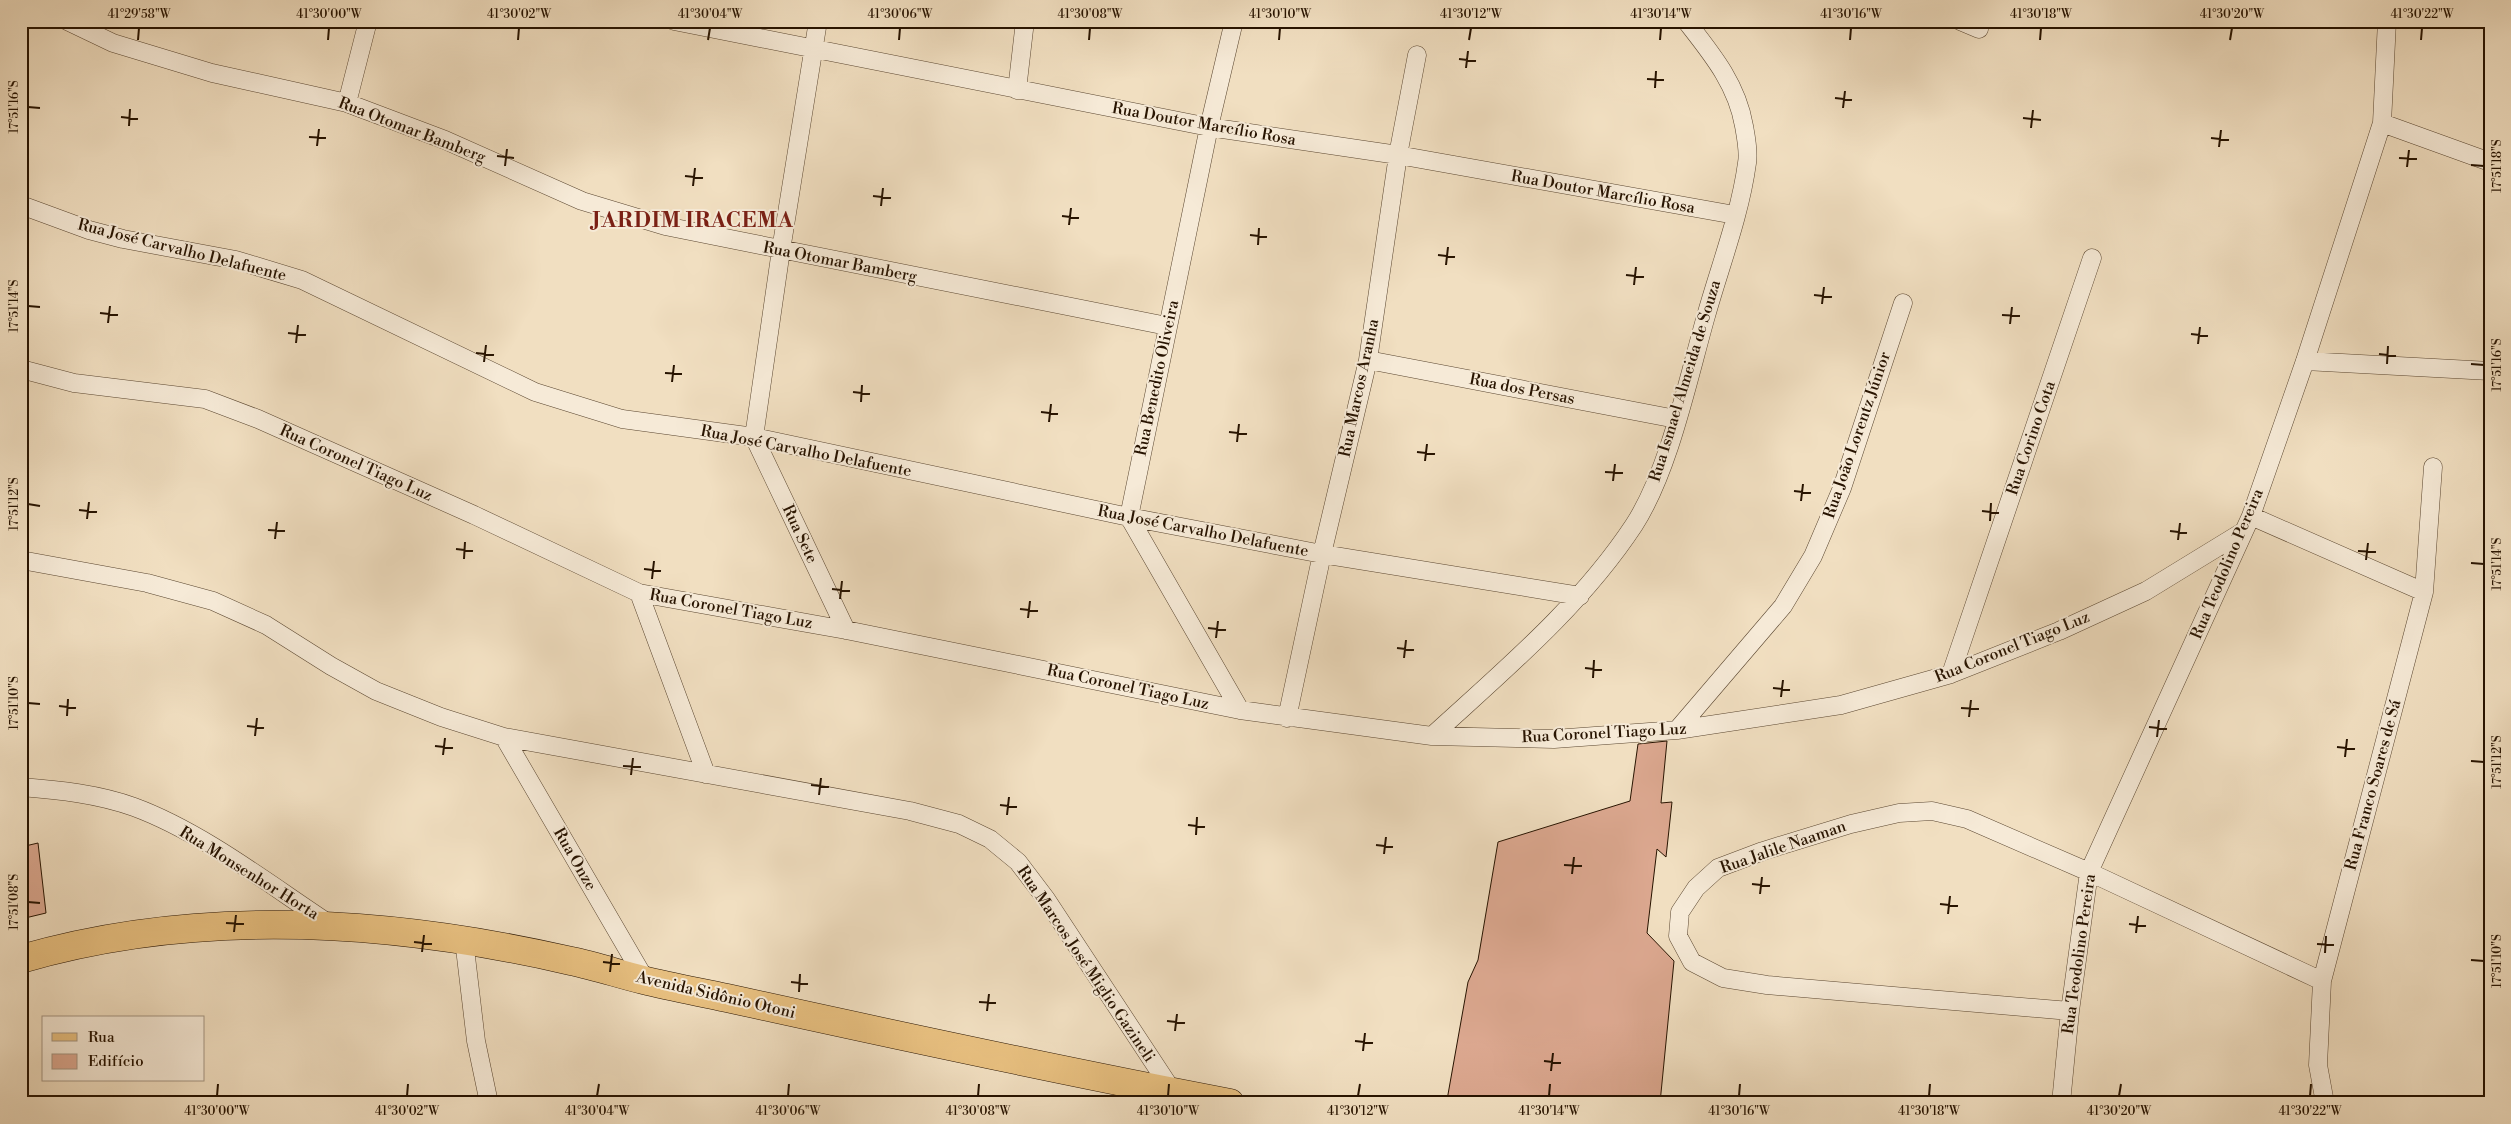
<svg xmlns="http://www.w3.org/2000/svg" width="2511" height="1124" viewBox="0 0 2511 1124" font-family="'Libre Bodoni',serif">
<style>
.building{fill:#dca890;stroke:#271300}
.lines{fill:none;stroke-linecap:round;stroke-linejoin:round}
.street-casing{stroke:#5a4630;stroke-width:19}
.primary-casing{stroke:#271300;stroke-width:29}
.street{stroke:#f6ead7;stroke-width:18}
.primary{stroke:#e8c080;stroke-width:28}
.ticks{fill:none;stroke:#271300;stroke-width:2}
.labels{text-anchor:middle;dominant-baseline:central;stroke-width:4;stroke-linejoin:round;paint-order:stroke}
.street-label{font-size:16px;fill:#271300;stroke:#f6ead7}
.district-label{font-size:21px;font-weight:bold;letter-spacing:1px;fill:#7a1f14;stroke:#f6ead7}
.neatline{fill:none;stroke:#271300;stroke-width:2}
.ticks-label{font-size:12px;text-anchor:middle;fill:#271300}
</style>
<rect width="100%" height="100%" fill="#f1dfc1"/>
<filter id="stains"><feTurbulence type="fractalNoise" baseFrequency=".004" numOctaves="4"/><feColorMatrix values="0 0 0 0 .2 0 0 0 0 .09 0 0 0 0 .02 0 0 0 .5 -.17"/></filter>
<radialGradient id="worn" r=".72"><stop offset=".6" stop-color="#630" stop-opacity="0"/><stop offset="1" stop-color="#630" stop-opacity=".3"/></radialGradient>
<path class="building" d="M1667 741 1661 803 1672 802 1666 857 1657 849 1647 933 1674 961 1660 1103H1475L1447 1100 1468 982 1478 960 1498 842 1630 801 1638 744Z
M38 843 46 913 21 919V847Z"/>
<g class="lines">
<defs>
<path id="street" d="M67 21 113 43 212 73 347 103 445 140 582 201 665 226 1167 326
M674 21 1209 127 1398 155 1735 215
M818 21 781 250 754 437 846 630
M1234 21 1209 127 1129 517 1240 710
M1960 21 1979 29
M1017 90 1025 21
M347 103 368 21
M2382 123 2490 162
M21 205 89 230 123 239 236 260 302 280 535 392 622 419 754 437 1129 517 1322 554 1580 596
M1368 360 1676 419
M2305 361 2490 371
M21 369 74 383 205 399 258 419 474 515 639 593 846 630 1240 710 1432 736 1554 739 1677 730 1841 705 1951 674 2059 631 2146 591 2244 531
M2251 516 2424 592
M21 560 147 583 213 601 266 625 331 666 376 691 441 717 504 737 910 811 959 824 990 839 1018 862 1046 899 1173 1092
M639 593 706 774
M1951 674 2092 258
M1287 718 1322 554 1368 360 1398 155 1417 55
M1677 730 1783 606 1813 556 1842 488 1903 303
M1432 736C1504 670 1580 607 1634 525 1669 471 1688 379 1706 316 1720 266 1740 215 1747 163 1749 152 1746 137 1744 126 1737 84 1711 53 1686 21
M504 737 646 981
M21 787C59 790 98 794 134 807 202 832 270 885 331 925
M464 940 476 1041 489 1103
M2070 1011 1767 985 1723 978 1692 962 1678 936 1680 912 1696 888 1718 868 1763 851 1851 824 1899 813 1932 811 1967 819 2089 872 2322 981
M2061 1103 2070 1011 2089 872 2251 516 2305 361 2382 123 2387 21
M2325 1103 2318 1065 2322 981 2424 592 2433 467"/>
<path id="primary" d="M21 959C200 907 392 920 571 961 595 966 619 974 643 980 671 987 699 992 727 998 895 1035 1061 1071 1230 1103"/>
</defs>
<use href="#street" class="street-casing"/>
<use href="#primary" class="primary-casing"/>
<use href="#street" class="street"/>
<use href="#primary" class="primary"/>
</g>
<path class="ticks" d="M138 40 139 28M328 40 329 28M518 40 519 28M708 40 710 28M899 40 900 28M1089 40 1090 28M1279 40 1280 28M1469 40 1471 28M1660 40 1661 28M1850 40 1851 28M2040 40 2041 28M2230 40 2232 28M2421 40 2422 28M1459 59 1476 61M1466 68 1468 51M1647 79 1664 80M1655 88 1656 71M1835 98 1852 100M28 107 40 108M1843 108 1845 91M121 117 138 119M2023 118 2041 120M129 126 130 109M2031 128 2033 110M309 137 326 138M2211 138 2229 140M317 146 319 129M2219 147 2221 130M497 156 514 158M2399 158 2417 159M2471 165 2484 166M505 166 507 149M2407 167 2409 150M685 176 703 178M693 186 695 168M873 196 891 198M881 206 883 188M1062 216 1079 218M1069 225 1071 208M1250 235 1267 237M1258 245 1259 228M1438 255 1455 257M1446 265 1448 247M1626 275 1644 277M1634 285 1636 267M1814 295 1832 297M1822 304 1824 287M28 306 40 307M100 313 118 315M2002 315 2020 316M108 323 110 306M2010 324 2012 307M288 333 306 335M2191 334 2208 336M296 343 298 325M2198 344 2200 327M476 353 494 355M2379 354 2396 356M484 362 486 345M2387 364 2388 346M2471 364 2484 365M665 373 682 374M672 382 674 365M853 392 870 394M861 402 862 385M1041 412 1058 414M1049 422 1051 404M1229 432 1247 434M1237 442 1239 424M1417 452 1435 454M1425 461 1427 444M1605 472 1623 473M1613 481 1615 464M1794 491 1811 493M1801 501 1803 484M28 504 40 506M79 510 97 512M1982 511 1999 513M87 519 89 502M1990 521 1991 503M268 530 285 531M2170 531 2187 533M275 539 277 522M2178 540 2180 523M456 549 473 551M2358 551 2376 552M464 559 465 542M2366 560 2368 543M2471 563 2484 564M644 569 661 571M652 579 654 561M832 589 850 591M840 599 842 581M1020 609 1038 611M1028 618 1030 601M1208 628 1226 630M1216 638 1218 621M1397 648 1414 650M1404 658 1406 640M1585 668 1602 670M1593 678 1594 660M1773 688 1790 690M1781 697 1783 680M28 703 40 704M59 706 76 708M1961 708 1979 709M67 716 68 699M1969 717 1971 700M247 726 264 728M2149 727 2167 729M255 736 257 718M2157 737 2159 720M435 746 453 748M2337 747 2355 749M443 755 445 738M2345 757 2347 739M2471 761 2484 762M623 766 641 767M631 775 633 758M811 785 829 787M819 795 821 778M1000 805 1017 807M1007 815 1009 797M1188 825 1205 827M1196 835 1197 817M1376 845 1393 847M1384 854 1386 837M1564 865 1582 866M1572 874 1574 857M1752 884 1770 886M1760 894 1762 877M28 902 40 903M1940 904 1958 906M1948 914 1950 896M226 923 244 924M2129 924 2146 926M234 932 236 915M2136 933 2138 916M414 942 432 944M2317 944 2334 945M422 952 424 935M2325 953 2326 936M2471 960 2484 961M603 962 620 964M610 972 612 954M791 982 808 984M799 992 800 974M979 1002 996 1003M987 1011 989 994M1167 1021 1185 1023M1175 1031 1177 1014M1355 1041 1373 1043M1363 1051 1365 1033M1544 1061 1561 1063M1551 1071 1553 1053M217 1096 218 1084M407 1096 408 1084M597 1096 599 1084M788 1096 789 1084M978 1096 979 1084M1168 1096 1169 1084M1358 1096 1360 1084M1549 1096 1550 1084M1739 1096 1740 1084M1929 1096 1930 1084M2119 1096 2121 1084M2310 1096 2311 1084"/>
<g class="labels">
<g class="street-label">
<text transform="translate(1204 124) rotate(10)">Rua Doutor Marcílio Rosa</text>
<text transform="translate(412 130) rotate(21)">Rua Otomar Bamberg</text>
<text transform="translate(1603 192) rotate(10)">Rua Doutor Marcílio Rosa</text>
<text transform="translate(182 250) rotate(14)">Rua José Carvalho Delafuente</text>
<text transform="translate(840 262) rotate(11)">Rua Otomar Bamberg</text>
<text transform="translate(1157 378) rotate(-78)">Rua Benedito Oliveira</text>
<text transform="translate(1685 381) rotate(-73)">Rua Ismael Almeida de Souza</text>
<text transform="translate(1359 388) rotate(-78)">Rua Marcos Aranha</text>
<text transform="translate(1522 389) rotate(11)">Rua dos Persas</text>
<text transform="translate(1857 435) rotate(-71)">Rua João Lorentz Júnior</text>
<text transform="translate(2031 438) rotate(-71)">Rua Corino Cota</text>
<text transform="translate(806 451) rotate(11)">Rua José Carvalho Delafuente</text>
<text transform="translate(356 463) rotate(24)">Rua Coronel Tiago Luz</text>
<text transform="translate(1203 531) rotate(11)">Rua José Carvalho Delafuente</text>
<text transform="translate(800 534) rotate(65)">Rua Sete</text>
<text transform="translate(2227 564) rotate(-67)">Rua Teodolino Pereira</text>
<text transform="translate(731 609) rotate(10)">Rua Coronel Tiago Luz</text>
<text transform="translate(2012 647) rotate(-22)">Rua Coronel Tiago Luz</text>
<text transform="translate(1128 687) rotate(12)">Rua Coronel Tiago Luz</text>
<text transform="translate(1604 733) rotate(-3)">Rua Coronel Tiago Luz</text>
<text transform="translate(2373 785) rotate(-75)">Rua Franco Soares de Sá</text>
<text transform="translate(1783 847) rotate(-19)">Rua Jalile Naaman</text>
<text transform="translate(575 859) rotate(60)">Rua Onze</text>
<text transform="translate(249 873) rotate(32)">Rua Monsenhor Horta</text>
<text transform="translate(2079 954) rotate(-82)">Rua Teodolino Pereira</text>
<text transform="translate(1086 964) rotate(56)">Rua Marcos José Miglio Gazineli</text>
<text transform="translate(716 995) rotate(13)">Avenida Sidônio Otoni</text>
</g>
<g class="district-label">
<text x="693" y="221">JARDIM IRACEMA</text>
</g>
</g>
<rect width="2511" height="1124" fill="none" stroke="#f1dfc1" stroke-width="55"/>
<rect x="42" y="1016" width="162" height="65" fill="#f6ead7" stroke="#a39481"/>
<rect x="52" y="1033" width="25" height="8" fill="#e8c080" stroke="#a39481"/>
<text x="88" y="1042" font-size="15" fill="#271300">Rua</text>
<rect x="52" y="1054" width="25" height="15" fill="#dca890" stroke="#a39481"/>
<text x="88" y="1066" font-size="15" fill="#271300">Edifício</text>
<rect x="28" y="28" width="2456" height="1068" class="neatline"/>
<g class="ticks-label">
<text x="139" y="18">41°29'58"W</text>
<text x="329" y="18">41°30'00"W</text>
<text x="519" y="18">41°30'02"W</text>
<text x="710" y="18">41°30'04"W</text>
<text x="900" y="18">41°30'06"W</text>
<text x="1090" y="18">41°30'08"W</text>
<text x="1280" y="18">41°30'10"W</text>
<text x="1471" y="18">41°30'12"W</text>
<text x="1661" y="18">41°30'14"W</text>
<text x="1851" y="18">41°30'16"W</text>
<text x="2041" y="18">41°30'18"W</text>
<text x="2232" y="18">41°30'20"W</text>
<text x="2422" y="18">41°30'22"W</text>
<text transform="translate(14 107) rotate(-90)" y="4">17°51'16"S</text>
<text transform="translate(2497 166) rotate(-90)" y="4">17°51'18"S</text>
<text transform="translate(14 306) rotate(-90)" y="4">17°51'14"S</text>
<text transform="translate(2497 365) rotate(-90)" y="4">17°51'16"S</text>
<text transform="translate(14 504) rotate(-90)" y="4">17°51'12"S</text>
<text transform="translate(2497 564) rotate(-90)" y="4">17°51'14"S</text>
<text transform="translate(14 703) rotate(-90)" y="4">17°51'10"S</text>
<text transform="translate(2497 762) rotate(-90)" y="4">17°51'12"S</text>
<text transform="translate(14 902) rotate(-90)" y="4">17°51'08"S</text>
<text transform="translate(2497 961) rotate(-90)" y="4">17°51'10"S</text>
<text x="217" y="1115">41°30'00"W</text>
<text x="407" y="1115">41°30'02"W</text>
<text x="597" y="1115">41°30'04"W</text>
<text x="788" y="1115">41°30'06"W</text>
<text x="978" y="1115">41°30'08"W</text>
<text x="1168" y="1115">41°30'10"W</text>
<text x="1358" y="1115">41°30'12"W</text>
<text x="1549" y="1115">41°30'14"W</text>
<text x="1739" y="1115">41°30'16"W</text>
<text x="1929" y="1115">41°30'18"W</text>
<text x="2119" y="1115">41°30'20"W</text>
<text x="2310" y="1115">41°30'22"W</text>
</g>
<rect width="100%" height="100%" filter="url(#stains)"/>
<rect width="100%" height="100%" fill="url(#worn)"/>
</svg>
